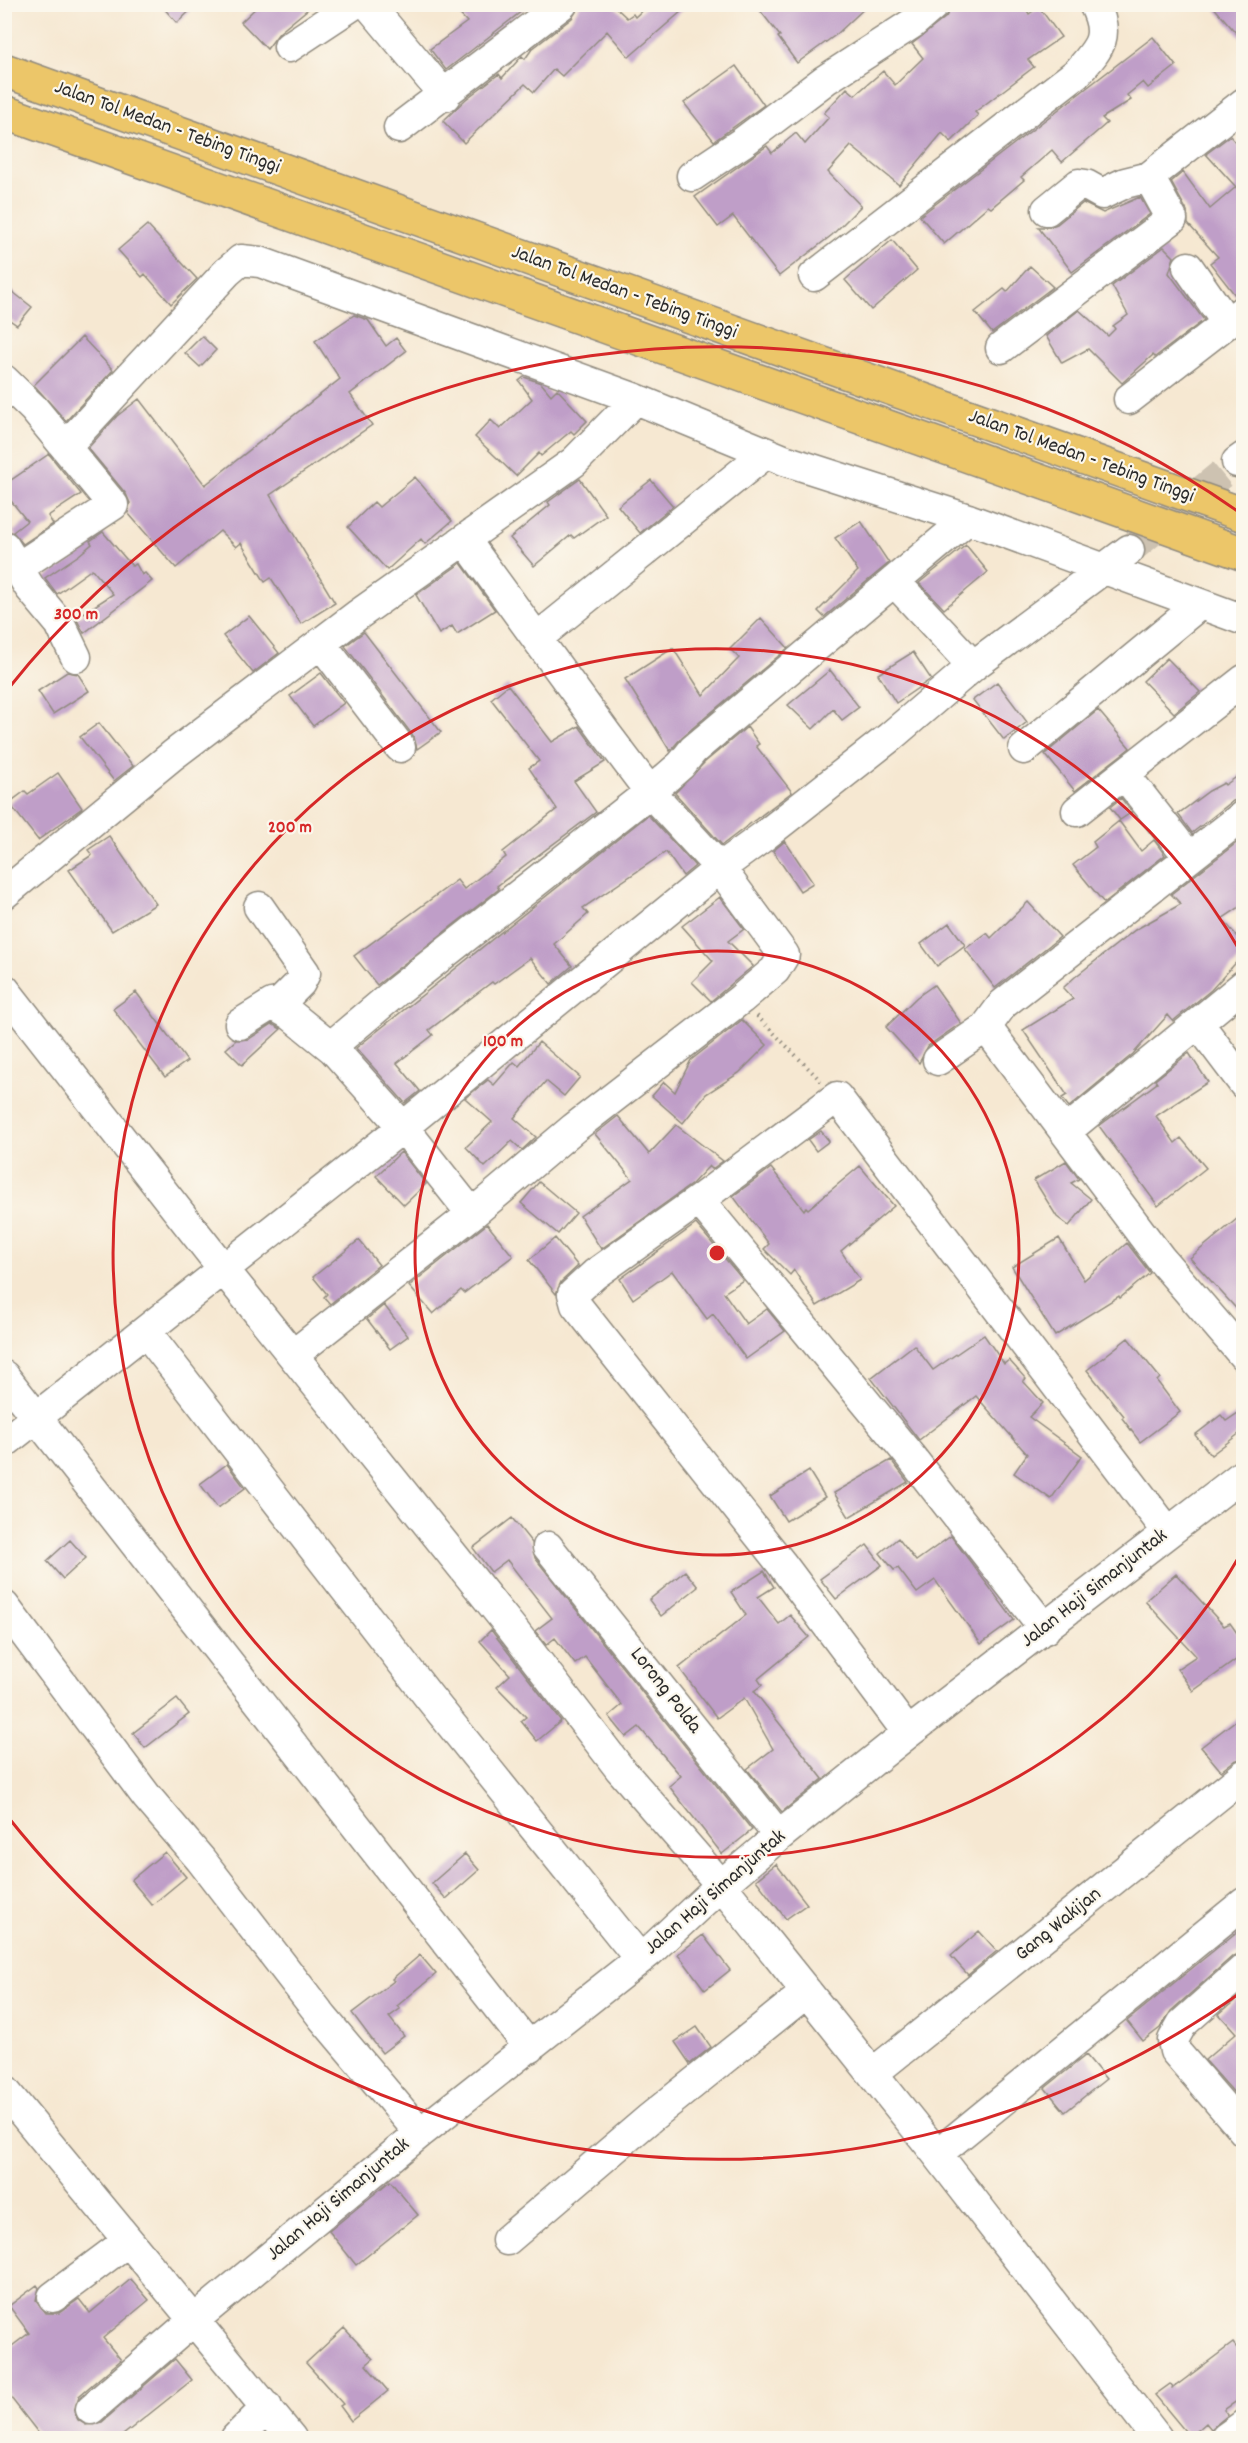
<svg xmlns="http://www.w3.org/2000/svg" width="1248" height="2443" viewBox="0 0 1248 2443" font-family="Dekko,sans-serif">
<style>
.building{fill:#bf9ec8}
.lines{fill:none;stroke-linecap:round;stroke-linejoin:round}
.minor-tunnel{stroke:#cdc2b1;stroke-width:30;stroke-dasharray:30 15;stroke-linecap:butt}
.minor-casing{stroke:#908a7e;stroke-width:33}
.highway-casing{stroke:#908a7e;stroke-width:36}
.path{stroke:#908a7e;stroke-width:4;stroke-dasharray:1.5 4.5;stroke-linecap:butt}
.minor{stroke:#fff;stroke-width:30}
.highway{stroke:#ecc669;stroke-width:33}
.ring{fill:none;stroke:#d62828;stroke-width:3}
.labels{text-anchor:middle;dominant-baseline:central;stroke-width:4.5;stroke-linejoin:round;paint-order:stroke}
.street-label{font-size:21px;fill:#2b2b2b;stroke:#fbf7ec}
.centre{fill:#d62828;stroke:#fbf7ec;stroke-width:3}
.ring-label{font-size:18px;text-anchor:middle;font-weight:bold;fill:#d62828;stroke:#fbf7ec;stroke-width:4.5;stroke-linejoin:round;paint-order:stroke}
</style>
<rect width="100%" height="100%" fill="#fbf7ec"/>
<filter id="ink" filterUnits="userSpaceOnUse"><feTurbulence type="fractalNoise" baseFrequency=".0167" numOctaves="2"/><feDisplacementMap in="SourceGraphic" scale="12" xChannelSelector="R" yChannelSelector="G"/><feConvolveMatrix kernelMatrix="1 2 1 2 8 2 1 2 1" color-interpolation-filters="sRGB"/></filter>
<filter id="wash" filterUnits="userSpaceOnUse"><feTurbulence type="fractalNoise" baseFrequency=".008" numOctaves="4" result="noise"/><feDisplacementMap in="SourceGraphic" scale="24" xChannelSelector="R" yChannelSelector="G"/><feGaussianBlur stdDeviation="1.35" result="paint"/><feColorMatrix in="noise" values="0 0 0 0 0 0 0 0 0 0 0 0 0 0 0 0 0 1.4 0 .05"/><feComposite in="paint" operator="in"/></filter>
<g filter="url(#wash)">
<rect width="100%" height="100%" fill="#f6e8d2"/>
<g id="blocks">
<path class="building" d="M160 4H197L177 23Z
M260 4H314L279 33 267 49 241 22Z
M450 4H531L446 70 430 49 467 22Z
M581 4H612L627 18 633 14 635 17 649 4H690L629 57 607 31 562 76 554 69 534 92 525 84 464 143 443 121 466 99 499 74 502 78 522 56 525 59 532 49 572 18Z
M755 4H869L837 34 797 63 778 37 780 36Z
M952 4H1023L1029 14 1039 7 1061 37 1028 60 1034 67 975 112 978 115 951 142 942 133 899 185 851 146 828 172 861 206 832 235 779 276 733 216 718 227 695 197 767 146 772 153 796 133 805 144 829 117 824 113 847 88 855 95 883 71 895 85 923 58 912 44 946 17Z
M1211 4H1244V42Z
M1153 37 1176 66 1148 88 1143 82 1127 95 1131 100 1102 118 1107 123 1062 162 1052 150 1021 177 1024 180 991 208 988 206 944 244 920 216Z
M736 66 764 105 714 141 684 103Z
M1230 136 1244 152V293L1235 295 1210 263 1218 257 1188 224 1187 211 1171 182 1183 172 1210 209 1236 187 1206 154Z
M1140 197 1150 214 1072 272 1038 227H1049L1057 224 1083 203 1103 213Z
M147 225 197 279 171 304 145 274 142 277 118 250Z
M892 240 917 270 871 310 845 280Z
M1164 247 1174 257 1169 273 1204 320 1155 357 1153 355 1122 383 1088 349 1062 363 1046 336 1079 310 1108 336 1115 329 1113 326 1128 315 1112 286Z
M1030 266 1053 287 992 333 975 312 1004 289 1007 292Z
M4 285 32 307 17 325 4 316Z
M354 315 368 320 386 346 396 338 406 351 350 394 372 425 270 495 335 603 301 624 271 578 265 582 241 543 236 547 220 531 176 568 128 513 130 503 126 494 88 448 117 416 139 399 205 485 340 379 315 341Z
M202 336 216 350 200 367 185 353Z
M82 337 113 370 66 421 34 385Z
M524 377 541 383 551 395 557 389 587 421 574 434 571 431 541 456 539 453 516 476 475 437 491 420 500 429 532 399 519 381Z
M49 454 81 494 48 516 53 524 23 544 13 532 27 521 4 492V485Z
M415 477 452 521 425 544 421 539 387 570 348 527 374 502 379 507Z
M580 479 606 515 574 538 571 535 534 566 510 538 550 505 548 502Z
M651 480 673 506 640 533 618 506Z
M861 521 889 563 824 617 818 611 858 571 835 538Z
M103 532 132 566 136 564 142 575 145 573 152 581 84 633 76 618 113 594 92 569 57 594 45 578 79 555 92 544 90 541Z
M966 545 988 572 944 609 919 583Z
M461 563 495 610 457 634 452 626 439 634 416 595Z
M249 616 279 653 253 673 223 636Z
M761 618 788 648 682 737 670 751 625 679 673 648 703 695 739 658 730 649Z
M364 632 441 732 417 749 414 737 345 646Z
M913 652 931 679 896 703 878 674Z
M1167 658 1200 692 1174 713 1143 681Z
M830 670 859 707 842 720 833 709 813 729 788 705Z
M67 672 78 674 89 691 53 714 38 691Z
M321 673 344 703 313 726 290 696Z
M997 682 1027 722 1004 740 973 700Z
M508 685 552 742 579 726 605 762 574 781 596 812 497 886 499 889 377 985 354 956 457 880 464 889 506 857 503 852 557 809 529 768 539 761 491 699Z
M1098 710 1130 748 1075 791 1045 754Z
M99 723 133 766 114 781 80 737Z
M747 727 759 744 756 746 792 792 722 845 675 793 705 762Z
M1244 772V798L1233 801 1192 833 1178 814 1209 791 1224 783 1225 785Z
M58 773 82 808 38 840 9 803 25 791 28 794Z
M1121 798 1132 812 1120 820 1110 807Z
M648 815 695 866 683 876 666 852 583 908 588 914 554 944 572 966 551 984 530 958 494 984 492 982 429 1030 433 1035 397 1063 420 1091 405 1103 356 1048Z
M1119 821 1141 851 1154 840 1165 855 1104 903 1073 865 1096 847 1093 842Z
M109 836 156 904 112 931 69 870 92 855 88 850Z
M1244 837V904L1222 919 1244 944V954L1211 990 1173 1021 1168 1015 1133 1054 1069 1107 1062 1098 1067 1095 1023 1030 1073 999 1063 988 1075 977 1135 930 1181 904 1171 894Z
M785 841 813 883 800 891 773 851Z
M720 897 744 929 728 941 753 966 711 1001 692 982 713 961 682 926Z
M1028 902 1060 937 995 988 965 949 987 933 991 938Z
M949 923 965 945 937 966 921 944Z
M934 985 961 1023 928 1046 919 1063 886 1027 917 997Z
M136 992 187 1061 165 1077 113 1009Z
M742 1020 767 1045 739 1073 706 1094 683 1123 652 1096 664 1082 675 1092 691 1060Z
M272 1024 281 1029 242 1065 226 1049 236 1040 249 1039Z
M539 1042 580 1077 564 1096 546 1081 514 1118 536 1137 522 1150 512 1141 485 1167 466 1147 492 1122 465 1098 488 1080 494 1085 514 1062 519 1066Z
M1189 1053 1208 1082 1156 1116 1175 1143 1181 1138 1206 1168 1158 1206 1099 1126 1157 1083 1155 1080Z
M618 1116 649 1154 676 1125 723 1161 712 1169 709 1166 692 1184 601 1249 580 1216 632 1179 595 1134Z
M821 1131 829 1141 816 1151 808 1140Z
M401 1152 426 1184 404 1205 376 1176Z
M1066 1161 1079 1179 1071 1183 1091 1199 1069 1226 1057 1217 1034 1180Z
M860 1166 894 1206 841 1251 860 1280 817 1306 794 1270 790 1275 764 1249 769 1244 733 1196 771 1168 804 1210 806 1207 808 1209Z
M539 1182 576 1213 558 1234 521 1203Z
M1244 1213V1317L1190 1258Z
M487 1224 513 1256 464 1293 461 1290 433 1314 409 1286Z
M696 1224 743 1280 724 1293 746 1324 767 1309 785 1331 746 1359 713 1314 707 1319 672 1271 633 1299 620 1279Z
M555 1238 578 1266 561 1282 556 1294 529 1260Z
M1059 1238 1084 1280 1127 1243 1150 1273 1120 1298 1119 1296 1055 1336 1012 1267Z
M359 1240 379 1265 330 1304 324 1297 327 1294 313 1277Z
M384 1305 408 1336 390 1349 367 1319Z
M984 1335 1004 1364 1009 1360 1026 1379 1023 1381 1043 1403 1029 1417 1082 1456 1051 1499 1014 1473 1027 1454 976 1396 919 1440 871 1378 914 1345 933 1370Z
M1128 1338 1160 1378 1157 1381 1180 1412 1140 1442 1122 1418 1124 1416 1087 1370Z
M1244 1409V1430L1211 1455 1195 1435 1221 1415 1226 1421Z
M891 1460 908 1482 849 1517 834 1493Z
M227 1464 245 1488 218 1508 200 1484Z
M809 1471 825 1497 786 1521 770 1496Z
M512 1518 532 1543 535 1558 752 1830 722 1854 669 1786 681 1776 639 1727 626 1737 609 1716 622 1705 585 1657 575 1664 555 1638 546 1645 535 1631 552 1618 507 1560 491 1572 473 1548Z
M951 1536 1014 1620 981 1644 935 1580 917 1593 898 1568 894 1570 880 1553 898 1538 916 1561Z
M70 1540 86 1558 63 1579 47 1561Z
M867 1545 882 1565 836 1599 820 1579Z
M685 1571 698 1587 661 1616 649 1600Z
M764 1571 774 1587 758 1597 779 1624 790 1615 809 1637 758 1679 762 1685 754 1691 823 1779 782 1812 747 1769 773 1749 744 1698 717 1718 679 1668 746 1615 731 1592Z
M1176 1574 1224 1626 1230 1623 1244 1643V1654L1193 1691 1177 1669 1196 1656 1145 1601Z
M491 1630 561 1721 537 1741 521 1721 526 1717 497 1687 510 1675 480 1641Z
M177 1699 189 1714 145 1748 133 1733Z
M1244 1714V1758L1234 1761 1221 1771 1201 1747Z
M165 1852 186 1877 152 1905 131 1880Z
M465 1854 479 1870 446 1899 432 1883Z
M776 1864 807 1904 786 1919 756 1880Z
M1244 1926V1952L1233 1956 1171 2011 1160 2028 1143 2041 1127 2021Z
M979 1931 997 1951 968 1975 951 1956Z
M703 1935 730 1970 705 1990 678 1954Z
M420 1955 436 1974 397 2006 400 2009 389 2017 404 2036 382 2053 352 2013 394 1981 392 1979Z
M1244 1993V2091L1237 2096 1205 2060 1236 2033 1219 2014Z
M697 2027 711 2047 690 2064 675 2042Z
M1086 2055 1106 2079 1065 2112 1045 2088Z
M390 2181 418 2215 356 2265 329 2231Z
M131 2279 149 2300 103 2338 121 2360 79 2396 74 2412 78 2420 86 2425 102 2422 175 2359 192 2380 118 2439H43L4 2389V2352L29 2333 9 2306 37 2285 39 2288 36 2300 46 2313H59L79 2299 90 2313Z
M344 2328 373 2359 366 2365 388 2391 351 2421 340 2406 343 2404 306 2363Z
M1233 2343 1244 2357V2396L1224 2410 1228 2415 1211 2429 1206 2423 1190 2437 1155 2395 1170 2384 1173 2388Z"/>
</g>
</g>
<g filter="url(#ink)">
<use href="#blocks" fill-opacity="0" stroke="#908a7e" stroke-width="1.5"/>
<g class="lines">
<path class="minor-tunnel" d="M1129 550 1237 462"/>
<defs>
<path id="minor" d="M368 4 445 96
M289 47 354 4
M399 128 562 4
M692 176 743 142 825 80 913 23 935 4
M1047 210 1079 184 1086 185 1102 194 1125 183 1149 177
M1188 267 1227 323
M814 276 1078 72C1099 48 1111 37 1094 4
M1001 348 1172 219 1149 177 1244 103
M4 380 34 409 113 505 17 568
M1129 399 1244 310
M66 446 227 272 241 260 260 262 636 399 784 460 968 519 1244 620
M1237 462 1244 457
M4 546 30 588 60 624 76 657
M894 581 973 666
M537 638 766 453
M322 645 400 747
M1024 749 1200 604
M1124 774 1244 680
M1077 811 1124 774 1189 857
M4 894 173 755 359 614 574 462 636 399
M259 907 305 973 300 983 277 1006
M1244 985 1198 1023 1244 1084
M4 989 225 1271 513 1630 620 1769 721 1885 937 2154 1157 2438
M240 1024 272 1004 291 1015 333 1049
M986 1027 1160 1258 1244 1356
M938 1060 986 1027 1003 1004 1244 815
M1065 1132 1198 1023
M699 1200 837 1097 1168 1532
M472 1214 403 1127 333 1049 341 1038 398 990 650 792 681 765 693 750 968 519
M147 1333 429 1697 640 1959
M293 1355 472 1214 574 1128 741 999 775 970 784 955 720 868 650 792 607 735 465 540
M4 1376 530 2048
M4 1443 403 1127 720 868 764 836 890 737 973 666 1129 550
M548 1547 779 1836
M4 1606 147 1797 201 1860 323 2018 420 2133
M908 1733 781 1563 576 1305 573 1294 595 1274 699 1200 910 1456 1045 1629
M1244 1969 1182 2024 1173 2040 1175 2051 1244 2131
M873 2073 1244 1775
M4 2090 291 2438
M937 2154 1244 1903
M507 2240 650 2118 807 1992
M53 2297 128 2241
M91 2409 194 2320 420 2133 649 1952 721 1885 779 1836 908 1733 1244 1474
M236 2438 267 2407
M1226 2438 1244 2425"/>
<path id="highway" d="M4 70 1244 515
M4 112 1244 554"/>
</defs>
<use href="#minor" class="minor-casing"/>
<use href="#highway" class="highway-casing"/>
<path class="path" d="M757 1016 821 1081"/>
<use href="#minor" class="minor"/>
<use href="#highway" class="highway"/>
</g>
</g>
<g class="ring">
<circle cx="717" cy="1253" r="302"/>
<path d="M1243 1550A604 604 0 1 1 1243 956"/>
<path d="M1243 1991A906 906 0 0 1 8 1817M8 689A906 906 0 0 1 1243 515"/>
</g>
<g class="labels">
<g class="street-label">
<text transform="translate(167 128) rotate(20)">Jalan Tol Medan - Tebing Tinggi</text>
<text transform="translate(624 293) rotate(20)">Jalan Tol Medan - Tebing Tinggi</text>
<text transform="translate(1081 457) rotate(20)">Jalan Tol Medan - Tebing Tinggi</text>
<text transform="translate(1095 1589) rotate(-38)">Jalan Haji Simanjuntak</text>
<text transform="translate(665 1691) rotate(52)">Lorong Polda</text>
<text transform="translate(716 1893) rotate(-41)">Jalan Haji Simanjuntak</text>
<text transform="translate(1059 1925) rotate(-39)">Gang Wakijan</text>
<text transform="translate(339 2200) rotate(-40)">Jalan Haji Simanjuntak</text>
</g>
</g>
<circle cx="717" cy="1253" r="9" class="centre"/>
<g class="ring-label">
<text x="76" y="619">300 m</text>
<text x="290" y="832">200 m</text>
<text x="503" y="1046">100 m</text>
</g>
<rect width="1248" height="2443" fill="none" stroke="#fbf7ec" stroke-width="24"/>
</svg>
